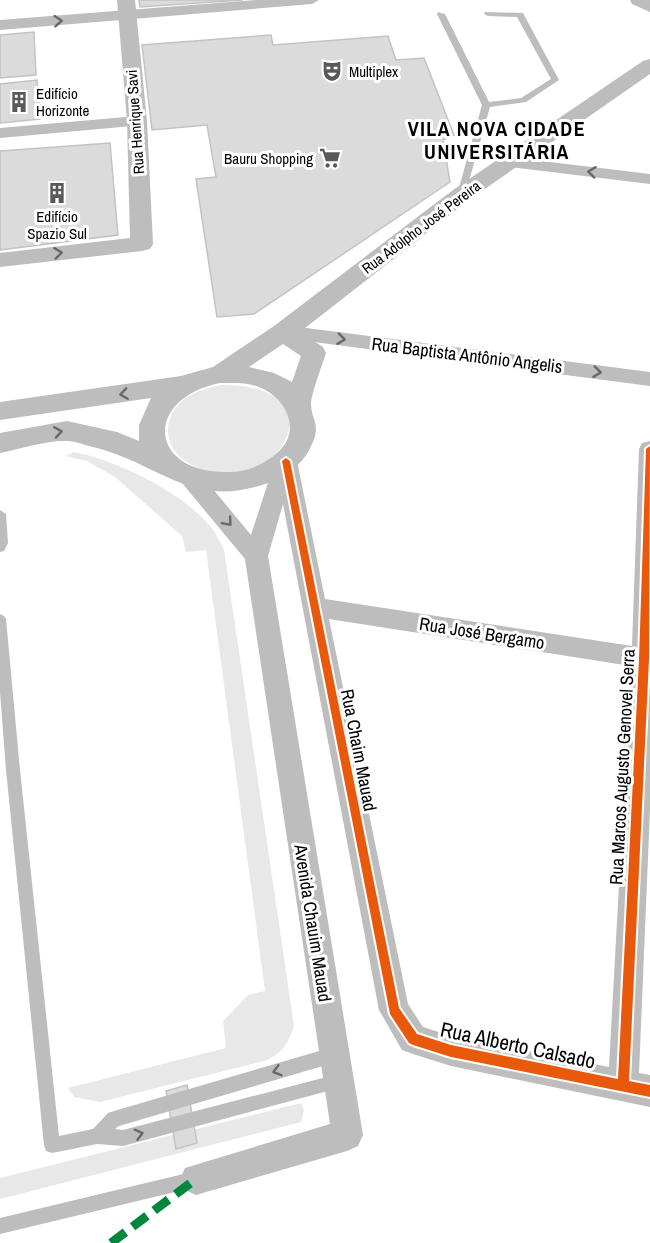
<svg xmlns="http://www.w3.org/2000/svg" width="650" height="1243" viewBox="0 0 650 1243" font-family="'Archivo Narrow',sans-serif">
<style>
.green{fill:#e8e8e8}
.building{fill:#dbdbdb;stroke:#c3c3c3;stroke-width:1.5}
.lines{fill:none;stroke-linecap:round;stroke-linejoin:round}
.service{fill:#bdbdbd;fill-rule:evenodd}
.minor{fill:#bdbdbd;fill-rule:evenodd}
.tertiary{fill:#bdbdbd;fill-rule:evenodd}
.quiet{stroke:#00873e;stroke-width:9;stroke-dasharray:18 9;stroke-linecap:butt}
.cycleway-casing{stroke:#fff;stroke-width:4}
.cycleway{fill:#e8590c;fill-rule:evenodd}
.oneway{stroke:#686868}
.labels{text-anchor:middle;dominant-baseline:central;stroke-width:6;stroke-linejoin:round;paint-order:stroke}
.far-poi-label{font-size:15px;fill:#000;stroke:#fff;text-anchor:start}
.far-street-label{font-size:15px;fill:#000;stroke:#fff}
.street-label{font-size:18px;fill:#000;stroke:#fff}
.far-district-label{font-size:20px;font-weight:bold;letter-spacing:1.5px;fill:#000;stroke:#fff}
.near-street-label{font-size:21px;fill:#000;stroke:#fff}
</style>
<rect width="100%" height="100%" fill="#fff"/>
<path class="green" d="M220 385C352 383 270 514 187 462 163 447 162 419 182 401 193 392 207 388 220 385Z
M74 452C116 460 182 492 210 526 216 533 220 542 224 550L294 1026C288 1044 282 1054 264 1061L100 1102 74 1097 68 1088 226 1048 223 1021 248 995 265 991 206 550 186 552 182 536 115 477 87 461 66 456Z
M301 1103 304 1110 301 1122 0 1199V1178Z"/>
<path class="building" d="M139 0H243L140 7Z
M34 32 36 75 0 78V35Z
M271 35 273 45 388 36 396 60 424 58 454 135 443 140 450 182 254 314 217 317 196 179 216 177 207 125 152 130 142 45Z
M37 80 40 119 0 123V84Z
M110 143 118 235 0 250V151Z
M187 1085 197 1143 176 1149 166 1091Z"/>
<g class="lines">
<path class="service" d="M438 12 445 14 489 102 521 98 551 79 517 17 488 16 484 14 485 12 523 13 559 80 526 102 490 107 465 195 461 198 457 195 482 105 437 14Z
M0 510 6 514 8 543 4 551 0 552Z
M0 614 4 616 6 619 20 770 59 1136 93 1129 108 1113 114 1111 333 1047 338 1050 341 1055 338 1060 333 1063 119 1126 115 1129 123 1130 338 1074 343 1077 346 1082 343 1087 123 1146 97 1144 52 1153 46 1151 44 1145 6 770 0 692Z
M196 1171 202 1173 204 1179 202 1185 196 1187 0 1234V1218Z"/>
<path class="minor" d="M257 0H319L312 4 0 30V20Z
M137 116 145 121 143 125 0 138V128Z
M508 157 650 174V184L502 166 499 162 502 158Z
M283 325 650 372V386L276 337 273 332 276 327Z
M650 441V810L639 1073 650 1075V1107L451 1066 413 1054 402 1050 379 1010 283 504 268 556 363 1135 358 1146 347 1151 196 1195 185 1190 180 1179 185 1168 330 1124 245 559 182 483 179 477 182 471 190 469 198 471 251 535 275 461 278 455 286 453 294 455 297 461 325 599 632 646 639 449 642 443ZM329 619 631 666 609 1067 451 1036 423 1027 408 1004Z"/>
<path class="tertiary" d="M117 0H135L147 121 153 244 150 249 142 251 0 267V253L130 238 127 121Z
M630 0H650V12L632 4Z
M650 59V74L469 200 300 332 323 347 326 353C323 363 310 397 311 405 312 421 321 425 312 444 303 465 286 477 265 484 189 510 158 461 89 446 82 444 74 441 67 441 48 440 20 449 0 453V433L67 421 117 432 139 441V425L151 398 0 420V402L181 376 213 367 274 326 453 190 643 61ZM283 344 301 356 292 382 274 373 249 367ZM220 383C232 383 245 382 256 386 285 395 303 430 278 452 264 465 247 472 228 472 149 474 142 399 220 383Z"/>
<path class="quiet" d="M111 1243 196 1179"/>
<defs>
<path id="cycleway" d="M650 446 649 659 629 1081 650 1085V1097L451 1057 413 1045 409 1043 390 1014 282 461 286 458 290 461 399 1008 417 1034 451 1045 618 1079 639 659 646 449Z"/>
</defs>
<use href="#cycleway" class="cycleway-casing"/>
<use href="#cycleway" class="cycleway"/>
</g>
<defs><path id="oneway-chevron" d="M-2-3.5L2.5 0L-2 3.5" fill="none" stroke-width="1.6" stroke-linecap="round" stroke-linejoin="round" transform="scale(1.5)"/></defs>
<g class="oneway">
<use href="#oneway-chevron" transform="translate(58 21) rotate(-4)"/>
<use href="#oneway-chevron" transform="translate(592 172) rotate(-173)"/>
<use href="#oneway-chevron" transform="translate(58 253) rotate(-7)"/>
<use href="#oneway-chevron" transform="translate(341 339) rotate(7)"/>
<use href="#oneway-chevron" transform="translate(597 372) rotate(7)"/>
<use href="#oneway-chevron" transform="translate(124 394) rotate(172)"/>
<use href="#oneway-chevron" transform="translate(58 432) rotate(-9)"/>
<use href="#oneway-chevron" transform="translate(228 522) rotate(50)"/>
<use href="#oneway-chevron" transform="translate(277 1071) rotate(164)"/>
<use href="#oneway-chevron" transform="translate(139 1134) rotate(-15)"/>
</g>
<defs>
<symbol id="theatre-bare" viewBox="-9 -9 18 18"><path d="M-5-5.5Q0-4 5-5.5V0Q5 5 0 6Q-5 5-5 0ZM-3.3-2.5H-1v1.5H-3.3ZM1-2.5H3.3v1.5H1ZM-2.8 1Q0 5.5 2.8 1Z" fill="#595959" stroke="#fff" stroke-width="2.5" paint-order="stroke"/></symbol>
<symbol id="building-bare" viewBox="-9 -9 18 18"><path d="M-4-6H4V6H1V3H-1V6H-4ZM-2.5-4.3h1.7v1.8h-1.7ZM.8-4.3h1.7v1.8H.8ZM-2.5-1h1.7V.8h-1.7ZM.8-1h1.7V.8H.8Z" fill="#595959" stroke="#fff" stroke-width="2.5" paint-order="stroke"/></symbol>
<symbol id="supermarket-bare" viewBox="-9 -9 18 18"><path d="M-6-5.5h2.5l.6 2H6L4.5 2H-2.5L-4.4-4H-6ZM-1.5 3.2a1.3 1.3 0 1 0 .1 0ZM3 3.2a1.3 1.3 0 1 0 .1 0Z" fill="#595959" stroke="#fff" stroke-width="2.5" paint-order="stroke"/></symbol>
</defs>
<g fill-rule="evenodd">
<use href="#theatre-bare" x="317" y="56" width="30" height="30"/>
<use href="#building-bare" x="4" y="87" width="30" height="30"/>
<use href="#supermarket-bare" x="315" y="143" width="30" height="30"/>
<use href="#building-bare" x="42" y="178" width="30" height="30"/>
</g>
<g class="labels">
<g class="far-poi-label">
<text x="349" y="71">Multiplex</text>
<text x="36" y="93">Edifício<tspan x="36" dy="17">Horizonte</tspan></text>
<text x="313" y="158" text-anchor="end">Bauru Shopping</text>
<text x="57" y="216" text-anchor="middle">Edifício<tspan x="57" dy="17">Spazio Sul</tspan></text>
</g>
<g class="far-street-label">
<text transform="translate(135 122) rotate(-94)">Rua Henrique Savi</text>
<text transform="translate(421 227) rotate(-37)">Rua Adolpho José Pereira</text>
</g>
<g class="street-label">
<text transform="translate(467 355) rotate(7)">Rua Baptista Antônio Angelis</text>
<text transform="translate(482 633) rotate(9)">Rua José Bergamo</text>
<text transform="translate(359 750) rotate(79)">Rua Chaim Mauad</text>
<text transform="translate(622 767) rotate(-87)">Rua Marcos Augusto Genovel Serra</text>
<text transform="translate(313 923) rotate(81)">Avenida Chauim Mauad</text>
</g>
<g class="far-district-label">
<text x="497" y="128">VILA NOVA CIDADE<tspan x="497" dy="23">UNIVERSITÁRIA</tspan></text>
</g>
<g class="near-street-label">
<text transform="translate(518 1045) rotate(12)">Rua Alberto Calsado</text>
</g>
</g>
</svg>
